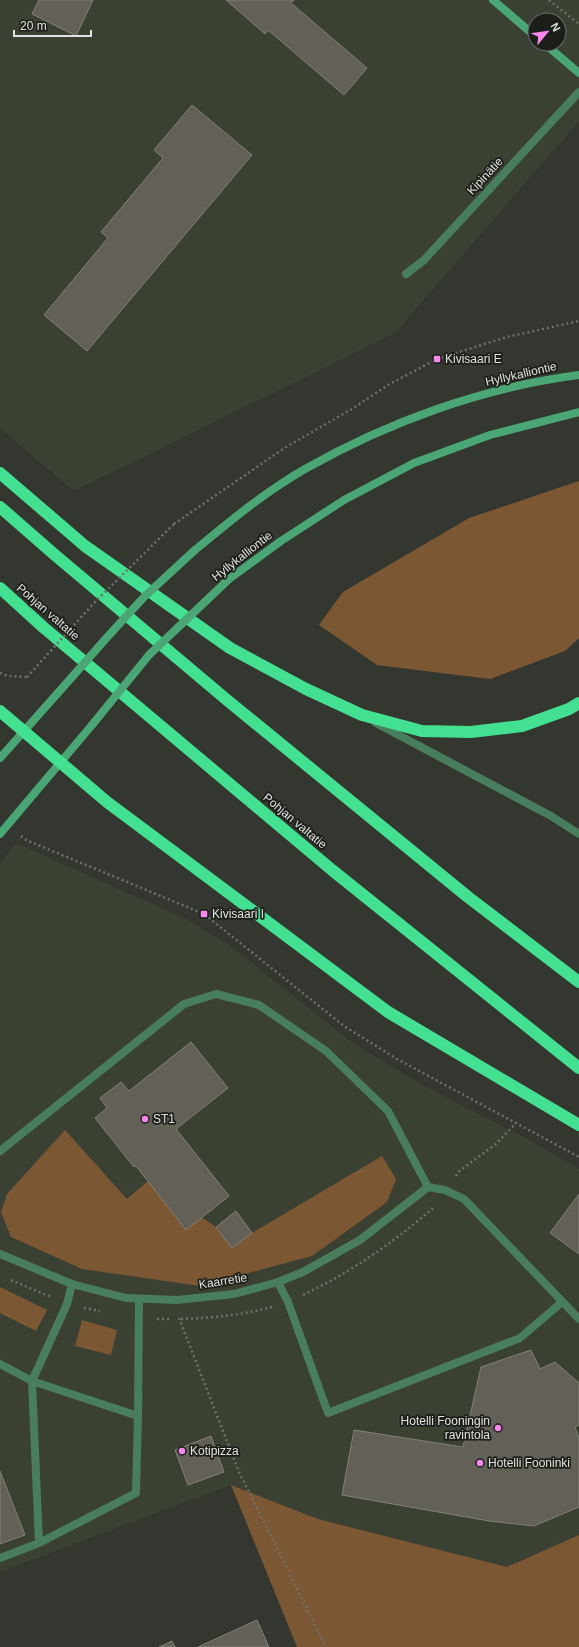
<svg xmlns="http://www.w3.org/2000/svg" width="579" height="1647" viewBox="0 0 579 1647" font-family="Arial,sans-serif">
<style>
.built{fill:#3a4032;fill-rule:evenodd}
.green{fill:#7c5733}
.building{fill:#636057;stroke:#838077}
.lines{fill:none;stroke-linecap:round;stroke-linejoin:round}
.path{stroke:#6e716a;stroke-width:2.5;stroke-dasharray:2 3;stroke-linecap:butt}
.lane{stroke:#487e5e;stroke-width:8}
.street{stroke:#487e5e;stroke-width:8}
.secondary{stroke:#4aa674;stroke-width:8}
.highway{stroke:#44e092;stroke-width:12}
.path-bridge{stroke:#6e716a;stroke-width:2.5;stroke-dasharray:2 3;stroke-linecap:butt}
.secondary-bridge{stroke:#4aa674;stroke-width:8}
.poi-dot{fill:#f688ed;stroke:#1c1e1a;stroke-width:1.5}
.labels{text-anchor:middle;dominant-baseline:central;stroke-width:3.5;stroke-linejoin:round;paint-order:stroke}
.street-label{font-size:12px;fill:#e1e3de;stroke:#1c1e1a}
.poi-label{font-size:12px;fill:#e1e3de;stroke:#1c1e1a;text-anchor:start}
</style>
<rect width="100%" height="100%" fill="#34372f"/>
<path class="built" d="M0 0H579V121L395 333 74 491 0 428ZM535 20H559V44H535Z
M16 843 184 918 228 944 350 1041 422 1085 531 1141 579 1169V1535L507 1567 318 1519 231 1485 0 1572V863Z"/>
<path class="green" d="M579 481V638L565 651 490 679 377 665 319 625 343 592 469 518Z
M65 1130 127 1199 148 1181 216 1227 232 1248 252 1233 382 1156 396 1179 387 1202 312 1256 200 1286 82 1269 11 1237 1 1212 7 1194Z
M0 1287 47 1310 36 1331 0 1313Z
M82 1320 117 1330 111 1355 75 1346Z
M231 1485 318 1519 507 1567 579 1535V1647H297Z"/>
<path class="building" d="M39 0H93L76 36 32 14Z
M226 0H294L291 3 367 68 344 95 268 30 265 34Z
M192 105 252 155 87 351 44 315 108 238 101 232 163 158 154 150Z
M191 1042 228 1088 176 1129 229 1196 186 1230 136 1166 134 1167 95 1118 107 1108 100 1098 121 1082 129 1091Z
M579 1194V1254L550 1233Z
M236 1211 252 1233 232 1248 216 1227Z
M531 1350 540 1369 555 1362 579 1383V1425L575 1427 579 1438V1507L534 1526 489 1521 342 1495 354 1430 463 1447 481 1367Z
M211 1436 224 1472 188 1485 175 1450Z
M0 1471 25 1535 0 1544Z
M257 1620 269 1647H198Z
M172 1641 175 1647H159Z"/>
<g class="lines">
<path class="path" d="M549 0 579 24
M174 524 286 447 352 409 388 385 437 359 507 337 579 321
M0 673 8 676 27 677
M21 836 26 840 204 914 344 1026 397 1059 579 1157
M456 1176 458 1172 496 1144 516 1123
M11 1280 51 1297
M303 1295C351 1272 393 1243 433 1208
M84 1308 100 1311
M179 1318 239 1472 326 1647
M157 1319H172
M181 1319C212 1318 242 1315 272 1307"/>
<path class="lane" d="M376 723 551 816 579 834
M0 1151 184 1004 216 994 259 1005 326 1051 388 1111 428 1187 445 1190 464 1199 579 1319
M278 1282 288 1302 328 1413 520 1338 562 1302
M0 1364 32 1381 138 1416 139 1299
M39 1543 136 1493 138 1416
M0 1558 39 1543 32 1381 67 1304 72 1284"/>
<path class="street" d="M406 274 424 260 579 92
M0 1254 72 1284 126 1298 177 1300 234 1294 278 1282 303 1272 360 1240 428 1187"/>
<path class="secondary" d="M493 0 535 36
M545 44 579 73
M195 550C230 521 265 492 305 469 388 422 484 387 579 375
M229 579 281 541 344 500 414 463 490 435 579 412
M0 758 57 694
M0 834 92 725"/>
<path class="highway" d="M0 473 85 546 230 648 306 689 362 715 422 731 471 732 522 726 569 709 579 703
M0 507 55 555 227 700 468 897 579 982
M0 588 43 627 332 870 579 1068
M0 711 107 802 388 1012 579 1125"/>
<path class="path-bridge" d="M27 677 94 603 174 524"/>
<path class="secondary-bridge" d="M57 694 110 634 145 596 195 550
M92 725 149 655 229 579"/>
</g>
<g class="poi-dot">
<rect x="433" y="355" width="8" height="8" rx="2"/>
<rect x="200" y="910" width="8" height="8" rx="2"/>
<circle cx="145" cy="1119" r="4"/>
<circle cx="498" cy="1428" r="4"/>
<circle cx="182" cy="1451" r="4"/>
<circle cx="480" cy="1463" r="4"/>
</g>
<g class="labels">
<g class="street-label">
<text transform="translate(485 176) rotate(-47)">Kipinätie</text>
<text transform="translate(521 374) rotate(-13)">Hyllykalliontie</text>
<text transform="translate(242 556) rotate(-38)">Hyllykalliontie</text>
<text transform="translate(48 612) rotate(41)">Pohjan valtatie</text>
<text transform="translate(295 821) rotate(40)">Pohjan valtatie</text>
<text transform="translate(223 1281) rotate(-9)">Kaarretie</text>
</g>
<g class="poi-label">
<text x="445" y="359">Kivisaari E</text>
<text x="212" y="914">Kivisaari I</text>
<text x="153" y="1119">ST1</text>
<text x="490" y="1421" text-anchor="end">Hotelli Fooningin<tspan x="490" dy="14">ravintola</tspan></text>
<text x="190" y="1451">Kotipizza</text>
<text x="488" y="1463">Hotelli Fooninki</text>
</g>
</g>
<g transform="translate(547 32) rotate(61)"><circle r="19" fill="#1c1e1a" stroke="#6b6d68"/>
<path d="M0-3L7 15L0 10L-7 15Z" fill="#f688ed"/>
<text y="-6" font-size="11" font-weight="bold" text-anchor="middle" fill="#e1e3de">N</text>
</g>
<path d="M14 30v6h77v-6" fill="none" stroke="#e1e3de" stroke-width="2"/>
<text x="20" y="30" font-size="12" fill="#e1e3de" stroke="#1c1e1a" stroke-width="3" paint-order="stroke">20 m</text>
</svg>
